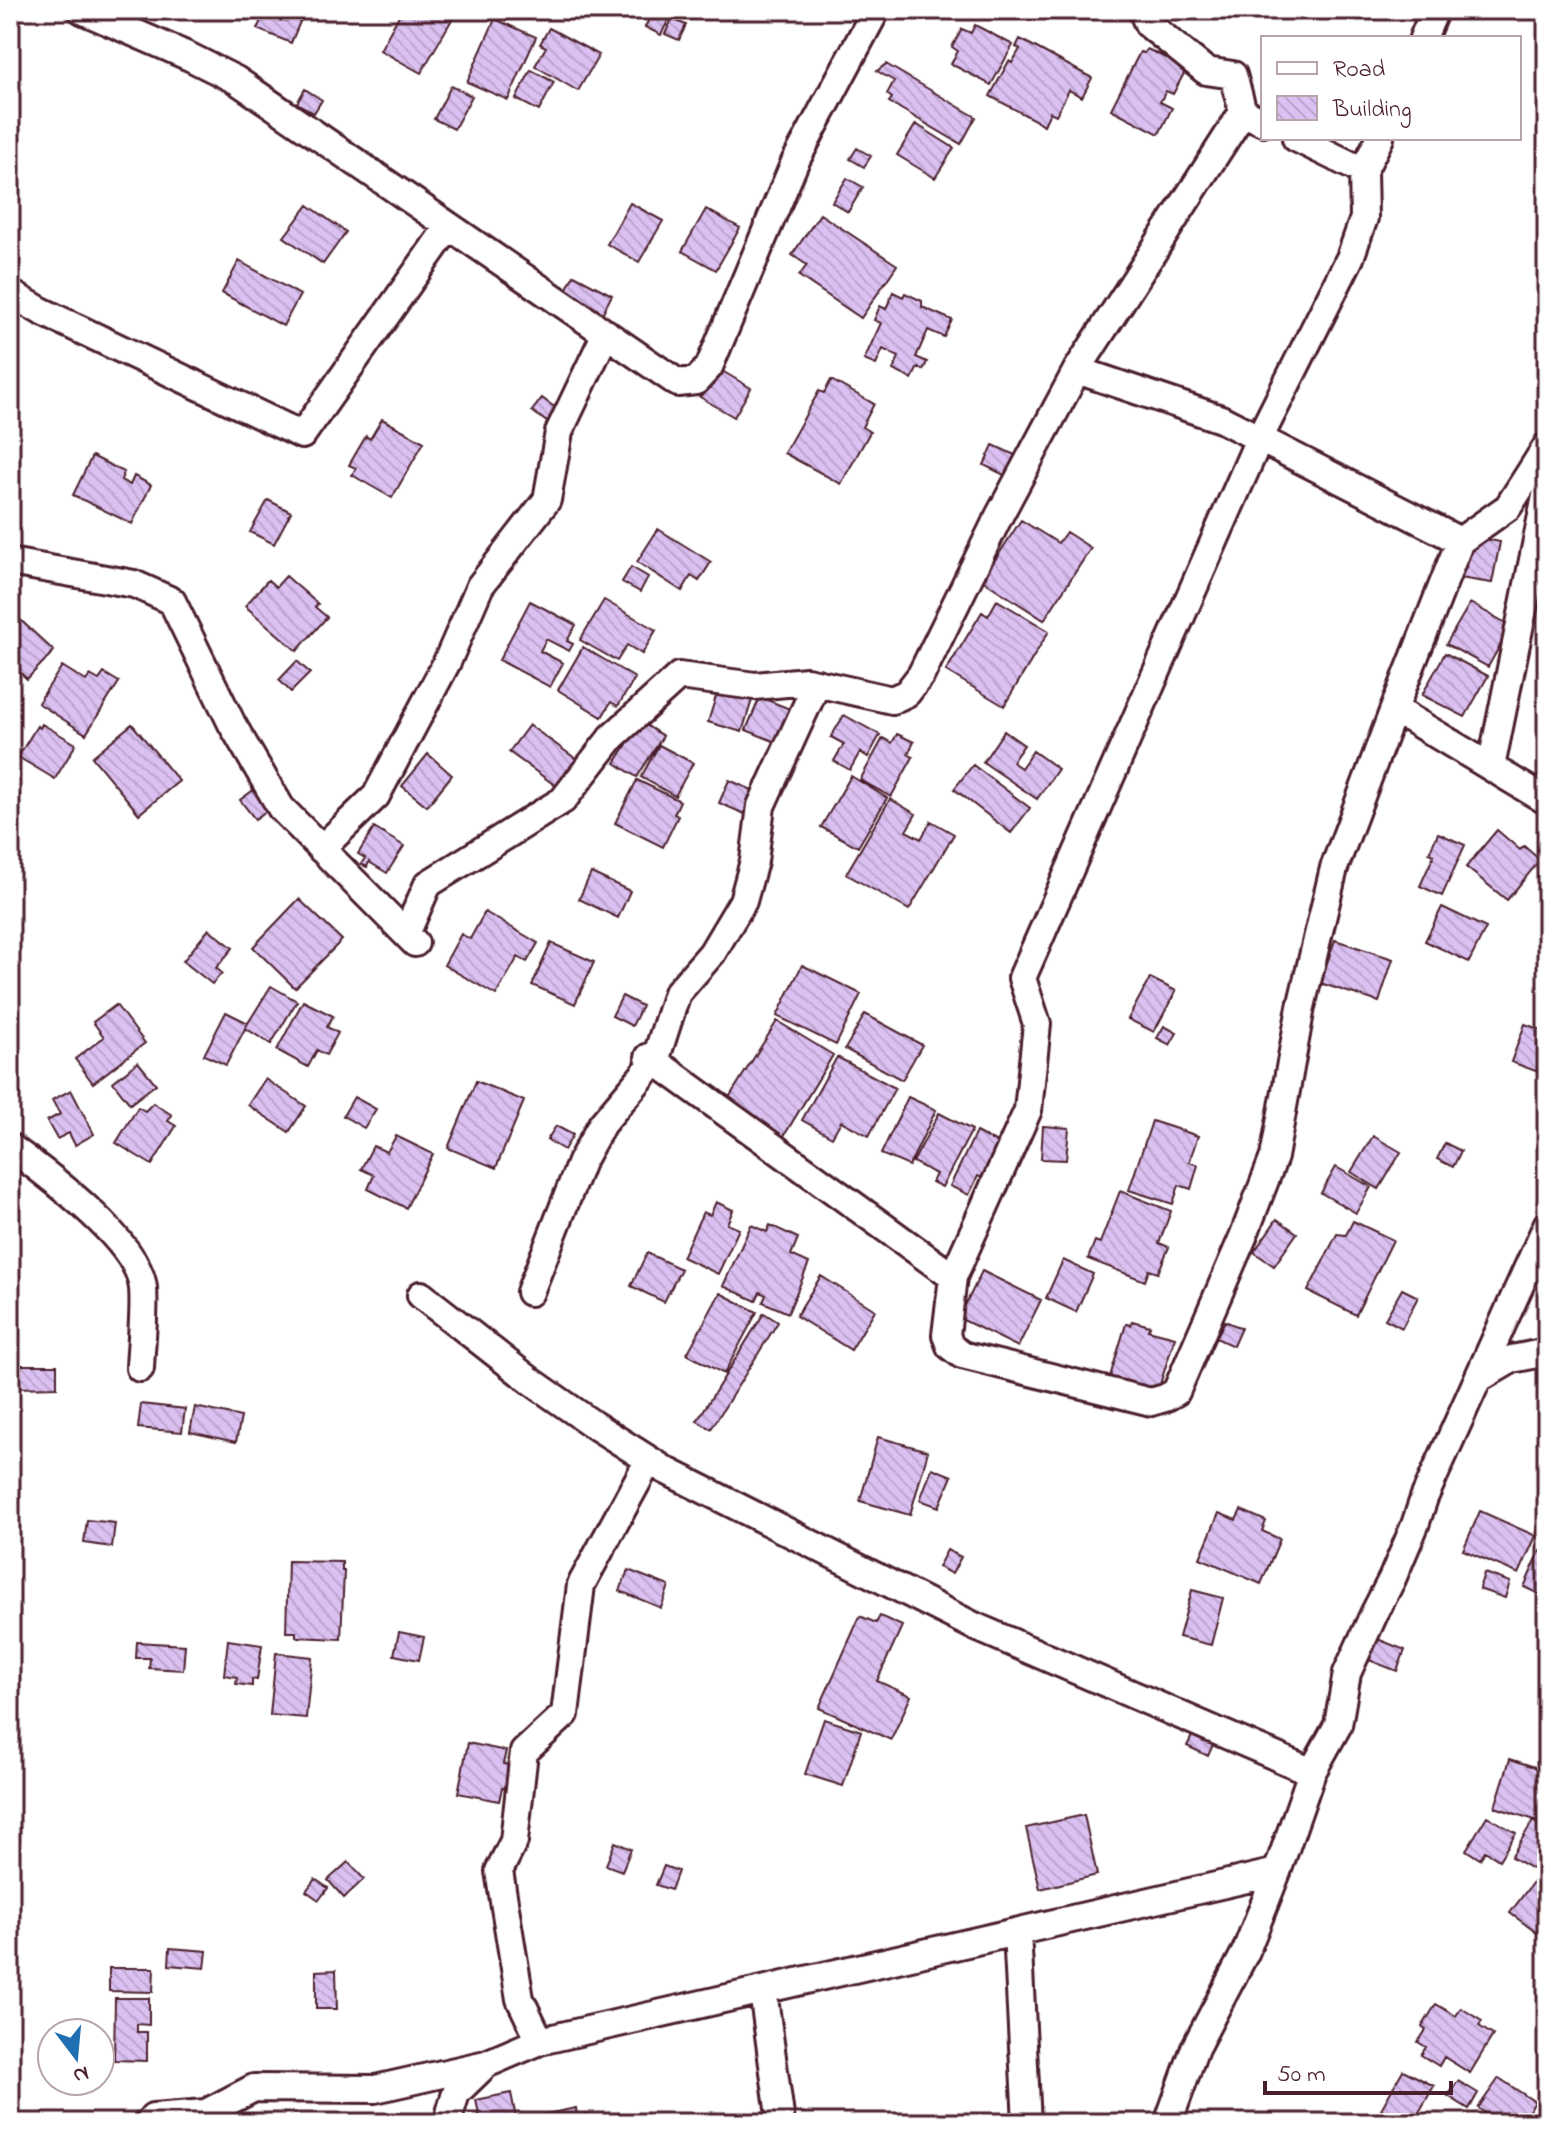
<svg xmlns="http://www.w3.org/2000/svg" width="1557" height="2133" viewBox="0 0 1557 2133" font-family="'Indie Flower',sans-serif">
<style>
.building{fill:url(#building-back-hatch);stroke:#4a1f2b;stroke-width:2}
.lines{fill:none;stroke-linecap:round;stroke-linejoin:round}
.minor-casing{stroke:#4a1f2b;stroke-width:32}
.minor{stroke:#fff;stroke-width:26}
</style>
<defs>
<pattern id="building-back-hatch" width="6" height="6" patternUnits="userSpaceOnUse" patternTransform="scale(2)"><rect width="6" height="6" fill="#dac1f1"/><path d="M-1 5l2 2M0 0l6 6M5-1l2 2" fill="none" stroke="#bda5cf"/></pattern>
</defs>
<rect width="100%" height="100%" fill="#fff"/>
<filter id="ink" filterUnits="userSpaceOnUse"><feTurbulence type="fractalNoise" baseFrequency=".0125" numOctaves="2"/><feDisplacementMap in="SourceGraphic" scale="16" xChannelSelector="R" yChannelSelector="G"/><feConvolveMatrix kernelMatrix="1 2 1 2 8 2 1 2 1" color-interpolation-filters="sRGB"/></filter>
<g filter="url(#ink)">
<path class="building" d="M266 10H305L291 43 257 29Z
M402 10H443L454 16 421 73 380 50Z
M653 11 669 19 661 35 645 27Z
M495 19 536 37 508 100 467 82Z
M672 19 686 25 679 40 665 34Z
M975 25 1013 45 991 85 951 64 958 51 952 47 962 29 971 33Z
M549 28 599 55 578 91 535 66 546 47 540 44Z
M1020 39 1092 78 1082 97 1069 90 1056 115 1050 112 1044 125 990 96 1009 61 1012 63 1020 49 1016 47Z
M1147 49 1187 68 1173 94 1166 91 1160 102 1172 108 1159 134 1111 109 1140 52 1144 53Z
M886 64 976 117 961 144 889 102 892 98 887 94 894 81 877 71Z
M531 70 554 82 539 111 516 99Z
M451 86 472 96 454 129 434 119Z
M305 89 322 100 314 113 297 103Z
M916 124 954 148 935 178 897 155Z
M857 148 871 156 864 167 850 159Z
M847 178 863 187 848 212 832 202Z
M630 203 663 221 639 262 607 244Z
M308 205 346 232 323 264 284 237Z
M706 209 740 228 716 270 682 251Z
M820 214 897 265 861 318 799 276 807 265 792 255Z
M239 261 300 295 283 326 222 293Z
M574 275 612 295 599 320 561 299Z
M893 292 903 297 905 293 922 301V307L952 320 944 337 928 330 916 357 927 362 923 370 918 367 912 379 893 370 899 357 883 349 876 365 864 360 881 323 874 320 880 306 886 309Z
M717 368 751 388 734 417 700 397Z
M831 380 874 404 862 427 870 432 841 484 784 453 819 391 824 393Z
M542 398 557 409 547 422 532 411Z
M382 419 424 442 392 498 352 475 356 468 349 465 366 436 370 439Z
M993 445 1015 455 1006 476 984 465Z
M92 456 124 472 121 480 130 485 134 476 151 485 132 524 73 495Z
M268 500 291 512 274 544 250 532Z
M1021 520 1058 543 1066 532 1091 548 1044 620 982 580Z
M658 529 711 562 699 581 691 576 682 591 637 562Z
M1476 537 1500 542 1492 583 1459 578 1466 542Z
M631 567 648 577 640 592 622 582Z
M286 576 318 604 315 607 327 617 297 651 245 606 268 580 276 587Z
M604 600 656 630 642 654 627 645 617 661 580 640Z
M997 600 1049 631 1004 706 946 671 982 612 988 616Z
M530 601 576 625 567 641 573 644 569 651 546 639 540 651 563 663 550 687 499 660Z
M1470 603 1511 626 1488 667 1446 644Z
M14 614 54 651 27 679 10 663V619Z
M583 647 635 678 618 706 611 702 602 717 558 690Z
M1445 653 1488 676 1465 717 1422 695Z
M297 661 310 673 291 692 279 680Z
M62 666 86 681 90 675 99 680 104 673 119 682 86 734 38 703Z
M718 690 752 700 742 732 708 722Z
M760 697 790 709 776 742 746 730Z
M844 715 880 735 868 757 860 752 850 770 834 761 844 744 831 737Z
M641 722 663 736 637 777 615 763Z
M42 724 76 744 55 779 18 757 37 726 40 728Z
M132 724 179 781 139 814 92 757Z
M529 725 579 761 559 788 509 752Z
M1004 731 1024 745 1012 762 1021 768 1033 751 1058 769 1037 799 983 762Z
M897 734 914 742 908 754 913 757 891 797 860 780 883 738 892 743Z
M659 745 693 763 675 796 641 777Z
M428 754 452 775 427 806 402 786Z
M973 765 1030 808 1011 833 954 789Z
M851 776 887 798 858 847 821 827Z
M637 780 680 801 674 814 678 816 663 847 615 823Z
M729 780 757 792 747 815 719 803Z
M255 789 270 808 255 819 240 800Z
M890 799 916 814 906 831 921 839 931 821 954 834 909 910 846 874Z
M374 828 404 846 387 873 369 862 367 867 361 864 365 858 358 854Z
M1497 830 1520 850 1524 846 1540 860 1507 900 1466 867Z
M1438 833 1465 845 1442 896 1420 886 1434 855 1429 853Z
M591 873 630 891 618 918 579 899Z
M299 899 342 940 295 988 253 947Z
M1442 907 1486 928 1469 962 1425 941Z
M485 912 538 943 527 962 518 957 496 995 444 965 461 934 470 939Z
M209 929 233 948 216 968 222 973 212 984 183 961Z
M1335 940 1393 959 1379 1002 1320 983Z
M551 943 594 962 575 1004 532 985Z
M802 965 861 994 836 1045 777 1016Z
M1150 978 1176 991 1154 1032 1128 1019Z
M271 986 297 1001 271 1044 245 1028Z
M622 996 642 1006 632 1026 612 1016Z
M303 1001 333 1016 327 1027 338 1033 326 1055 317 1050 308 1067 277 1050Z
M116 1005 145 1043 93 1083 75 1059 104 1037 93 1022Z
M226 1012 248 1023 226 1065 204 1055Z
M865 1014 922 1045 902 1080 845 1049Z
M777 1021 833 1055 782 1139 725 1104Z
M1525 1024 1547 1032V1075L1511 1062Z
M1164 1026 1177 1033 1170 1045 1157 1038Z
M837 1057 895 1088 869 1136 841 1121 832 1137 802 1120Z
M138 1062 156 1084 130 1104 113 1082Z
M265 1079 306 1106 289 1132 248 1105Z
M476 1081 524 1101 496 1168 448 1148Z
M71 1090 94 1134 75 1145 69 1133 57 1139 47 1121 60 1114 52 1100Z
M354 1097 376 1109 364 1128 343 1116Z
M908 1097 936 1110 909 1166 881 1154Z
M153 1103 172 1115 168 1121 176 1126 152 1165 116 1143 138 1107 145 1111Z
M939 1113 972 1130 942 1187 932 1182 936 1174 913 1162Z
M1152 1121 1198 1136 1189 1162 1198 1165 1191 1189 1179 1185 1173 1204 1129 1190Z
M556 1126 573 1135 564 1150 547 1140Z
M1043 1126 1069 1128 1066 1160 1041 1159Z
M976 1132 999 1144 982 1178 978 1176 969 1195 950 1186Z
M396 1136 433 1154 406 1208 368 1189 374 1175 361 1169 373 1146 387 1152Z
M1373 1136 1401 1152 1379 1189 1351 1172Z
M1445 1143 1461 1151 1453 1167 1437 1159Z
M1336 1167 1371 1187 1356 1213 1321 1193Z
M1120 1191 1171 1211 1159 1243 1169 1247 1158 1273 1149 1270 1145 1281 1088 1259 1095 1241 1100 1243Z
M716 1202 733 1210 727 1224 739 1229 718 1274 682 1257 703 1212 710 1215Z
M1277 1219 1297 1233 1274 1266 1254 1252Z
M1353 1221 1393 1240 1356 1315 1308 1291 1337 1234 1346 1235Z
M751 1225 767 1232 770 1225 798 1238 791 1255 809 1263 788 1313 763 1302 766 1295 760 1292 756 1301 723 1286Z
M647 1253 681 1269 664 1302 631 1286Z
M1063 1260 1093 1274 1076 1312 1046 1298Z
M982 1271 1041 1300 1018 1347 959 1318Z
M821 1276 875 1310 851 1350 796 1316Z
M1402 1289 1418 1297 1402 1328 1385 1319Z
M720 1293 757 1312 724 1374 687 1354Z
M764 1313 778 1322 711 1429 697 1421Z
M1132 1321 1150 1326 1148 1330 1175 1337 1157 1394 1109 1380 1126 1324 1131 1325Z
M1225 1321 1241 1328 1233 1346 1216 1338Z
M15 1365H57V1387L15 1388Z
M141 1404 185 1409 182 1432 138 1428Z
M195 1407 241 1417 236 1442 190 1432Z
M878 1437 928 1451 910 1515 860 1501Z
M932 1468 952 1476 939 1507 920 1500Z
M1241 1510 1266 1521 1262 1531 1280 1539 1261 1584 1200 1558 1219 1513 1236 1520Z
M1480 1511 1536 1536 1519 1574 1463 1550Z
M87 1520 115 1523 112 1547 84 1543Z
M947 1550 961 1557 952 1574 938 1567Z
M1540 1551 1547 1554V1598L1524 1587Z
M288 1561 342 1562V1571H344L341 1639 296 1637V1632H286Z
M628 1570 669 1586 661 1608 620 1591Z
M1484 1573 1510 1582 1505 1598 1479 1589Z
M1192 1590 1223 1598 1211 1645 1179 1637Z
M860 1616 876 1623 880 1616 902 1626 877 1681 911 1696 891 1740 819 1708Z
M399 1632 424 1637 419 1660 394 1655Z
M1370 1636 1405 1650 1397 1671 1361 1657Z
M228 1640 262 1645 257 1680 252 1679V1686L236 1684 237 1677 224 1675Z
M137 1642 185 1645 183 1670 149 1668 150 1658H136Z
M276 1653 312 1657 306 1718 270 1715Z
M824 1719 861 1731 843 1786 805 1774Z
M1196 1728 1216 1738 1208 1756 1187 1746Z
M468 1743 506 1751 503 1764 516 1766 511 1790 502 1788 499 1801 458 1793Z
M1510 1759 1547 1771V1824L1495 1807Z
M1084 1815 1097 1875 1040 1889 1026 1828Z
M1487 1816 1516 1833 1499 1860 1485 1851 1480 1859 1466 1850Z
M1533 1821 1547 1829V1853L1536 1871 1511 1857Z
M615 1842 631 1849 622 1871 606 1865Z
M348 1862 364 1879 344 1898 328 1880Z
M1547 1863V1926L1540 1935 1510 1913Z
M664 1866 678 1871 671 1890 656 1885Z
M315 1879 328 1888 319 1900 306 1891Z
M170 1948 207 1951 205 1968 169 1965Z
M109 1968H154L153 1992 109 1991Z
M336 1970 337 2009H316V1971Z
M115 1998H149V2025L137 2024V2032H147V2061L114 2060Z
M1436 2004 1456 2016 1461 2008 1482 2021 1479 2026 1493 2035 1470 2073 1444 2057 1439 2066 1421 2055 1426 2047 1418 2042 1426 2030 1422 2027Z
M1403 2070 1434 2086 1413 2123H1406L1381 2109Z
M1499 2078 1535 2102 1520 2123H1499L1478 2108Z
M1458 2081 1478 2093 1469 2109 1448 2096Z
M511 2093 517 2123H457L480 2119 476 2100Z
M576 2108 577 2116 588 2114 590 2123H528L527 2118Z"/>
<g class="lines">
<defs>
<path id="minor" d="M82 10 190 57 236 80 678 383 696 381 709 367 795 162 876 10
M1142 10 1148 24 1206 71 1233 75 1243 112 1263 122
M1423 38 1435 10
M1296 138 1363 171
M10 293 41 311 302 435 449 226
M1077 370 1221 419 1460 541
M10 562 134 584 172 601 232 724 281 808 415 943
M1394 709 1547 801
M1491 767 1547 491
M321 849 376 796 447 662 480 586 547 500 559 432 606 333
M406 934 428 884 563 800 612 737 679 676 755 686 807 681 892 700 907 693 921 675 999 516 1077 370 1243 112
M649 1057 953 1277 946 1335 950 1346 962 1355 1151 1402 1165 1398 1176 1392 1243 1237 1274 1157 1301 1007 1334 868 1394 709 1460 541 1508 507 1547 446
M10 1147C47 1174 139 1242 143 1288 145 1312 141 1344 140 1368
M953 1277 1028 1110 1037 1024 1022 978 1260 437 1350 258 1364 218 1363 171 1380 138
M530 1292 581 1162 602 1124 655 1061 677 993 712 953 743 901 754 861 761 806 817 683
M421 1295 531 1381 594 1425 665 1470 974 1626 1312 1772
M1478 1379 1512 1359 1547 1352
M1017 1932 1027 2123
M763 1991 781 2123
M540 2041 520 1999 499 1871 514 1841 524 1752 565 1714 581 1585 649 1460
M148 2123 153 2117 206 2113 254 2088 375 2089 486 2064
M447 2123 456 2093 486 2064 540 2041 1277 1872 1312 1772 1338 1725 1347 1673 1375 1612 1392 1579 1415 1525 1424 1498 1547 1225
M1168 2123 1195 2048 1246 1951 1277 1872"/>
</defs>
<use href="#minor" class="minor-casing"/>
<use href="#minor" class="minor"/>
</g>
</g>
<rect width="1557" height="2133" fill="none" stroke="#fff" stroke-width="40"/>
<rect x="20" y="20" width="1517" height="2093" fill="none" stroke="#4a1f2b" stroke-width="3" filter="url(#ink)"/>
<rect x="1261" y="36" width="260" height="104" fill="#ffffff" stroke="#b7a5aa" stroke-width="2"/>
<rect x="1277" y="62" width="40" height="12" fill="#ffffff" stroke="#b7a5aa" stroke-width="2"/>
<text x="1333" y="76" font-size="24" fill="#4a1f2b">Road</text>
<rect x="1277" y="96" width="40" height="24" fill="url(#building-back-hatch)" stroke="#b7a5aa" stroke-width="2"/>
<text x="1333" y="116" font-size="24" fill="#4a1f2b">Building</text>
<g transform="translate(76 2057) rotate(164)"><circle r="38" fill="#ffffff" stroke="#b7a5aa" stroke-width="2"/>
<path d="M0-6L14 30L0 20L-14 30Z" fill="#1f6fb2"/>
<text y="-12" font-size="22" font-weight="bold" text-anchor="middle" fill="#4a1f2b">N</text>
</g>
<path d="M1265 2081v12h186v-12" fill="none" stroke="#4a1f2b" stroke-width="4"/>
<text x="1277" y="2081" font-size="24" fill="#4a1f2b" stroke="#ffffff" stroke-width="6" paint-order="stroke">50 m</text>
</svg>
